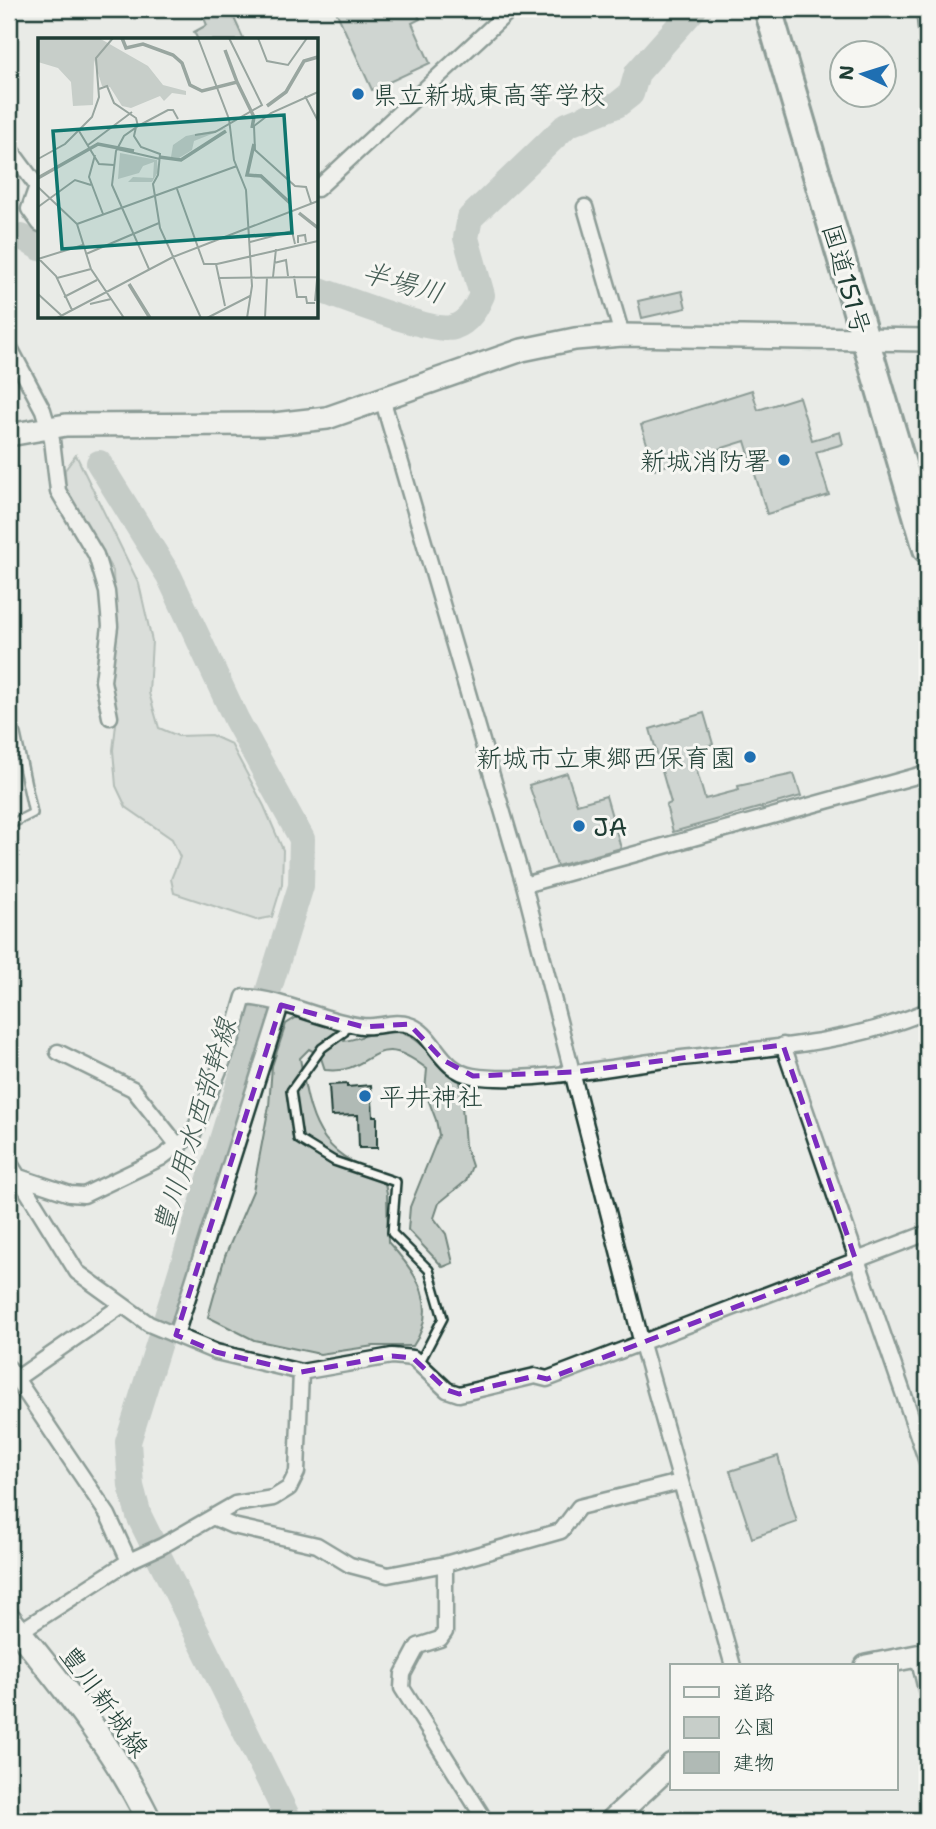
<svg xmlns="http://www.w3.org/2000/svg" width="936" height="1829" viewBox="0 0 936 1829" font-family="'Shantell Sans','Klee One',sans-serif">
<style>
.green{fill:#c7cec9;stroke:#73867e;stroke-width:2}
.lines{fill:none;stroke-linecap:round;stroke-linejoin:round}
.river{stroke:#99a6a0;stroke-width:26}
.building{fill:#b0bab5;stroke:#1f3d34;stroke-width:2}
.lane-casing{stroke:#1f3d34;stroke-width:12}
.street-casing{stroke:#1f3d34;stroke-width:19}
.secondary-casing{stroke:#1f3d34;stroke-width:26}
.primary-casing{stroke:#1f3d34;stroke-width:28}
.highway-casing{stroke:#1f3d34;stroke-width:32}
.lane{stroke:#f6f6f2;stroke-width:7}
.street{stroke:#f6f6f2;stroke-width:14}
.secondary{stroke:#f6f6f2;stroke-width:21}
.primary{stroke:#f6f6f2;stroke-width:23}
.highway{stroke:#f6f6f2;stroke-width:26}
.marked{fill:none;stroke:#7b2cbf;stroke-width:5;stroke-dasharray:14 9;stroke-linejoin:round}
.poi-dot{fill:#1f6fb2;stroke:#f6f6f2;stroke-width:2.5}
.labels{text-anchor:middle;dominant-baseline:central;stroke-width:6;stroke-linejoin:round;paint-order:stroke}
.poi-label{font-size:26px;fill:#1f3d34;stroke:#f6f6f2;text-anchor:start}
.street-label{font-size:26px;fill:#1f3d34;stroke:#f6f6f2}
.water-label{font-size:28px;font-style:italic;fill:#445c54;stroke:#f6f6f2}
.inset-river{fill:none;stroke:#99a6a0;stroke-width:3.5}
.inset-road{fill:none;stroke:#98a59f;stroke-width:2}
.view{fill:#0f766e;fill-opacity:0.15;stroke:#0f766e;stroke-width:3.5}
.inset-edge{fill:none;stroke:#1f3d34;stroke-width:3.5}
</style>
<rect width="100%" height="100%" fill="#e9ebe7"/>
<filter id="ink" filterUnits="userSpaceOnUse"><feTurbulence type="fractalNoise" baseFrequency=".0143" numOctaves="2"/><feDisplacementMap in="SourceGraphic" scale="14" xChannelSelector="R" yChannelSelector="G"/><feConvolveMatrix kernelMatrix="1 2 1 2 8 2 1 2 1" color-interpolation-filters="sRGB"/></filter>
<g filter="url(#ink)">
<path class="green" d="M76 455 139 584 152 641 149 693 159 728 178 736 211 735 231 744 264 806 283 850 282 884 272 917 256 920 174 893 171 879 180 857 172 839 126 807 116 786 113 750 117 716 107 700 115 621 113 571 66 492 65 470Z
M297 1017 331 1026 344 1041C359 1039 374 1031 388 1031 422 1031 434 1064 460 1080L465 1145 472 1166 466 1181 439 1203 434 1218 446 1234 453 1263 443 1267 408 1230 410 1207 439 1135 436 1120 425 1091 427 1069C372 1025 374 1076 325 1070L320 1055 309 1049 300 1058C310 1119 317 1155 383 1174L387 1193 388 1242C417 1273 440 1306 413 1346H374L320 1354 254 1340 208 1317 225 1256 253 1191 269 1106 272 1066 286 1024Z"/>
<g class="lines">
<path class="river" d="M9 235 22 237 40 248
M317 289C341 297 435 335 454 327 469 322 476 308 482 295L466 238 470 218 567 125 617 105 631 94 637 73 694 9
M99 463 169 576 236 719 302 839 301 886 128 1442 131 1486 139 1516 289 1820"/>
</g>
<path class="building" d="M200 9H230L244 40H198L194 32 207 25Z
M335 9H415L420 19 412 23 430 63 372 90Z
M682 291 686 308 642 318 638 301Z
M752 390 758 410 799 397 812 440 840 432 843 444 816 452 829 495 767 514 745 441 655 469 641 425Z
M704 713 713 744 691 751 705 799 739 790 738 786 794 774 801 796 673 832 666 805 671 803 650 729Z
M567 773 577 804 606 796 621 848 557 866 529 785Z
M347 1084V1087L371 1085 373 1116H377V1148H359L358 1115 331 1116 329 1085Z
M778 1456 797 1522 752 1538 730 1471Z"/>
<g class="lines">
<defs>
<path id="lane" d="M9 825 33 813 16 734
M348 1024 344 1032 322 1048 291 1091 298 1139 334 1161 396 1182 392 1233 429 1270 443 1318 420 1362"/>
<path id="street" d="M924 9 927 36
M9 148 37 186 29 209 40 224
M317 189 511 9
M585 207 622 335
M9 346 43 410 52 440 58 491 96 555 107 592 110 626 103 681 110 717
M382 398 524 885 642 1344 733 1666
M524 885 927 773
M783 1045 927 1462
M58 1052 133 1089 179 1147
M9 1162 77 1272 149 1324 216 1352 301 1372 392 1356 413 1358 447 1390 459 1394 535 1376 547 1379 927 1233
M19 1177 70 1194 84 1195 161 1158 193 1134 232 1038 244 997C284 999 322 1021 362 1026 377 1028 394 1020 409 1025 435 1033 438 1070 473 1076 524 1084 606 1068 658 1061 747 1049 843 1047 927 1011
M176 1335 281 1005
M9 1368 108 1515 129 1561
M16 1379 121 1306
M215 1518 233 1526 317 1545 350 1565 388 1575 445 1564 561 1531 579 1507 680 1482
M445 1564V1632L440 1639 418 1646 403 1674 402 1688 485 1820
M19 1632 129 1561 162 1546 235 1504 273 1498 289 1488 297 1472 301 1372
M918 1656 927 1694"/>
<path id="secondary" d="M9 435 66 425 274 424 327 418 522 350 575 339 622 335 927 340
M866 1666 927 1654
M612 1820 672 1764"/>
<path id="primary" d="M9 1619C60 1683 113 1746 149 1820"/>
<path id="highway" d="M768 9 927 549"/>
</defs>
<use href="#lane" class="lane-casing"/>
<use href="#street" class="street-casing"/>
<use href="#secondary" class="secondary-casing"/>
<use href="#primary" class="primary-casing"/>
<use href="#highway" class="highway-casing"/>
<use href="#lane" class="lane"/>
<use href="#street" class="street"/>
<use href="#secondary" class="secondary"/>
<use href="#primary" class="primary"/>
<use href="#highway" class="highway"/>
</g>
</g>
<path d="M0 0H936V1829H0ZM281 1005 364 1027 409 1024 443 1060 473 1076 574 1072 783 1045 856 1261 547 1379 535 1376 459 1394 447 1390 413 1358 392 1356 301 1372 216 1352 176 1335Z" fill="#e9ebe7" fill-opacity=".55" fill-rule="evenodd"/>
<path class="marked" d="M281 1005 364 1027 409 1024 443 1060 473 1076 574 1072 783 1045 856 1261 547 1379 535 1376 459 1394 447 1390 413 1358 392 1356 301 1372 216 1352 176 1335Z"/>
<g class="poi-dot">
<circle cx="358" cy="94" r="7"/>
<circle cx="784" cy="460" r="7"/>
<circle cx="750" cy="757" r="7"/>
<circle cx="579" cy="826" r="7"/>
<circle cx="365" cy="1096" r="7"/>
</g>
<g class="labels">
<g class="poi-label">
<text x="372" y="94">県立新城東高等学校</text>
<text x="770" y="460" text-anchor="end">新城消防署</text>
<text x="736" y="757" text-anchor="end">新城市立東郷西保育園</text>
<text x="593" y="826">JA</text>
<text x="379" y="1096">平井神社</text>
</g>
<g class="street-label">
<text transform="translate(847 279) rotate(74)">国道151号</text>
<text transform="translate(105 1701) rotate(54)">豊川新城線</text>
</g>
<g class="water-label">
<text transform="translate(403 282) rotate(16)">半場川</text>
<text transform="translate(194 1126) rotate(-73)">豊川用水西部幹線</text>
</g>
</g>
<g transform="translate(38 38)">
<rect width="280" height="280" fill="#e9ebe7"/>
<path d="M0 0H61L110 28 125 47 148 53V57L134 55 126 63 122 58 93 70 84 68 72 49 64 48 56 22 55 67 35 68 33 44 20 30 0 24ZM189 90 156 103 154 112 141 120 133 119 135 107 148 98ZM82 115 119 122 120 134 114 144H90L95 139 115 140 116 124 105 128 101 135 80 141Z" fill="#c7cec9"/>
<path class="inset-river" d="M84 0 88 10 105 6 135 17 144 25 152 47 164 53 199 44 216 79 214 90M187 12 199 44M229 68 248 54 266 23 280 19M216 106 209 137 223 138 252 165M121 119 143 122 188 93M0 140 60 106 96 113M261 175 280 190M91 246 112 280"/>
<path class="inset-road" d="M160 0 191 81 196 122 208 152 214 248 209 280M220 0 229 23 250 27 269 0M61 51 69 48 76 65 98 80 100 88 86 98 78 113 74 147 111 231M267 58 280 83M100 88 130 72H135L140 81M98 89 96 98 103 109 122 116 120 137 115 146 122 190 163 280M41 93 61 126 76 127M157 97 177 94 224 67 191 0M50 107 94 74M79 111 122 121M57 117 51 139 65 176M0 121 27 106 54 79 61 59 58 20 75 0M0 149 39 186 53 231 86 280M139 151 166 226H178L187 268M273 165 268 149 257 148 217 112 216 88 233 75 280 54M0 169 37 142 53 147M39 186 199 128M212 204 254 193 257 206M260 205V198L267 197 268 204M48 216 121 185M0 220 18 238 34 272M0 221 45 207M236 225 248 222 250 238M179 226 280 203M256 238 259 259H268L269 265H277M235 239 238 211M19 240 53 231M180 240 279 239M0 256 23 277M26 259 59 242M277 263 280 231M52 266 73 261M19 280 135 219 280 163M169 280 212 258M227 280 229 239"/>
<path class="view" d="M246 77 254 195 24 211 15 93Z"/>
<rect width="280" height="280" class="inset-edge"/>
</g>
<rect width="936" height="1829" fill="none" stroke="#f6f6f2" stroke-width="35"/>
<rect x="18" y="18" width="901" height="1794" fill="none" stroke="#1f3d34" stroke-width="2.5" filter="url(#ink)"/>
<rect x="670" y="1664" width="228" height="126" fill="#f6f6f2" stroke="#a0aca6" stroke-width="2"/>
<rect x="684" y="1687" width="35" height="10" fill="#f6f6f2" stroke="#a0aca6" stroke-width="2"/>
<text x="733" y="1700" font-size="21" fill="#1f3d34">道路</text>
<rect x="684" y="1717" width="35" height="21" fill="#c7cec9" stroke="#a0aca6" stroke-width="2"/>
<text x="733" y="1734" font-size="21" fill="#1f3d34">公園</text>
<rect x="684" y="1752" width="35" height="21" fill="#b0bab5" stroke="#a0aca6" stroke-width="2"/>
<text x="733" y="1770" font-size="21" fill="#1f3d34">建物</text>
<g transform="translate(863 74) rotate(274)"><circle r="33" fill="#f6f6f2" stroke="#a0aca6" stroke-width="2"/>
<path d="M0-5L12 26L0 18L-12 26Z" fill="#1f6fb2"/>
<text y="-10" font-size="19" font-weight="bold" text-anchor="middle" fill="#1f3d34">N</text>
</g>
</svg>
